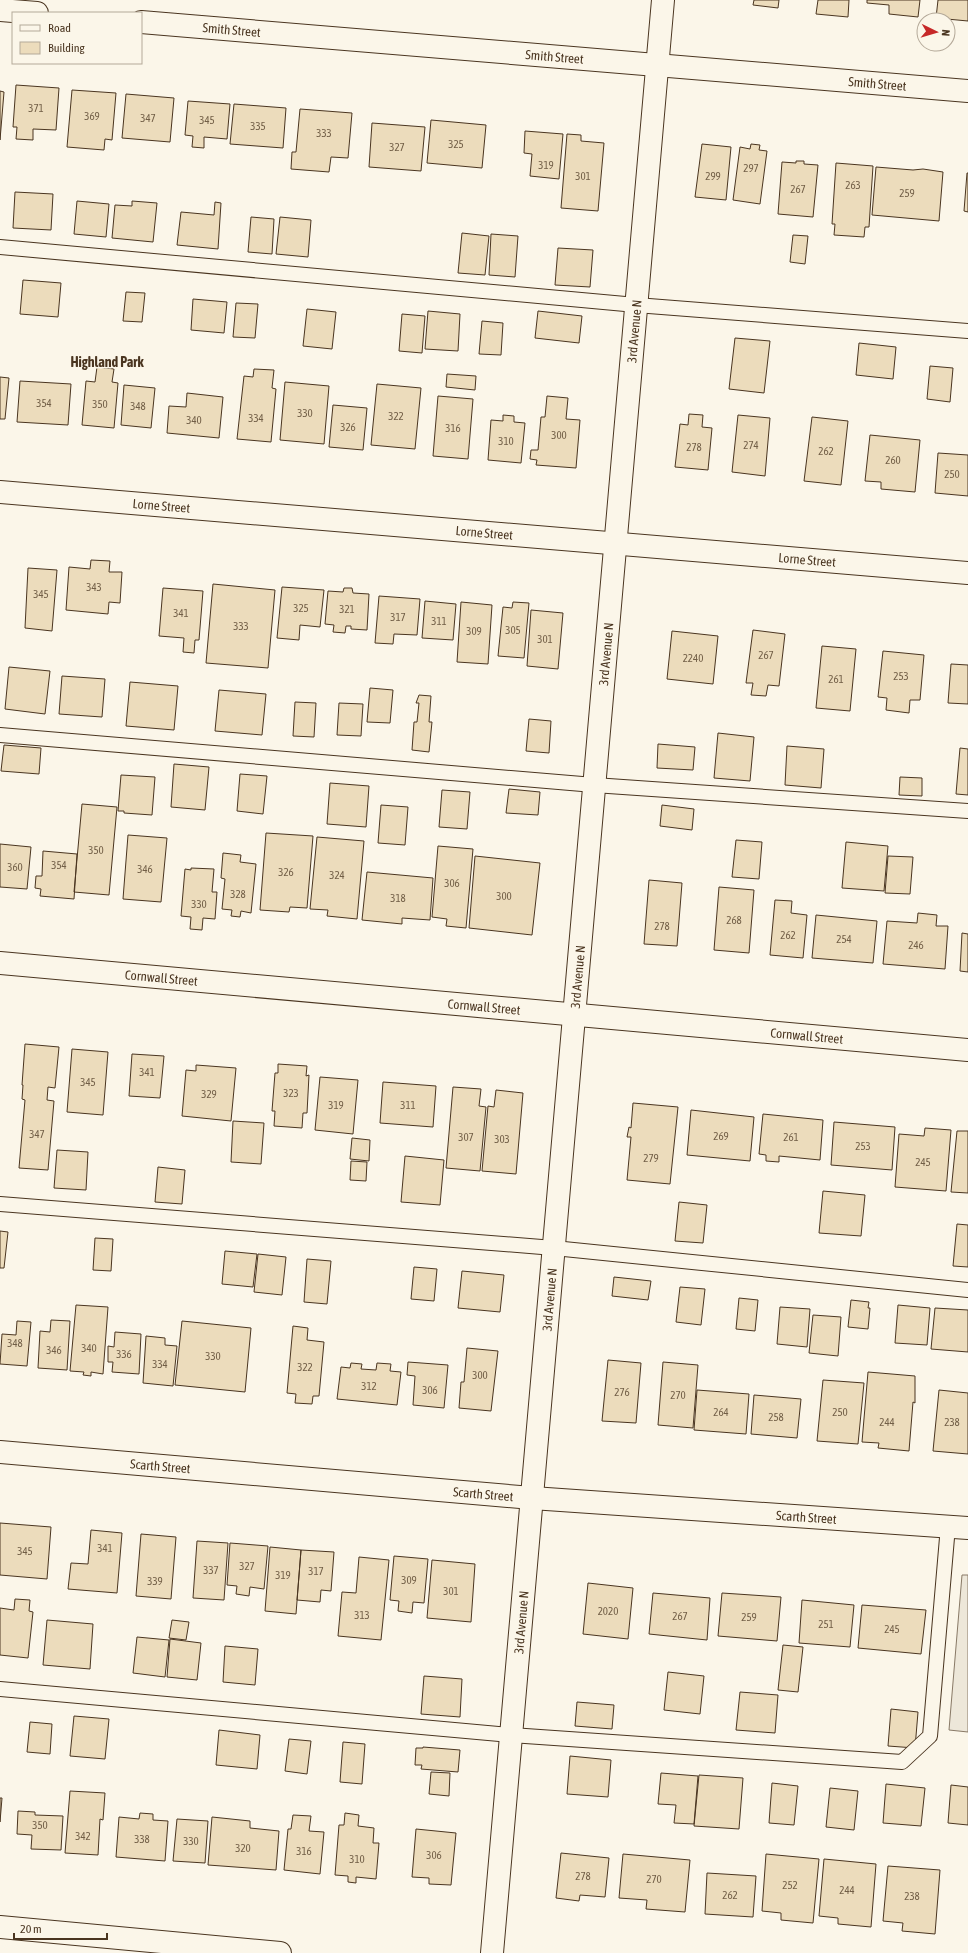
<svg xmlns="http://www.w3.org/2000/svg" width="968" height="1953" viewBox="0 0 968 1953" font-family="'Asap Condensed',sans-serif">
<style>
.parking{fill:#ede7d9;stroke:#887966}
.building{fill:#ecdcbc;stroke:#4a3520}
.lines{fill:none;stroke-linecap:round;stroke-linejoin:round}
.service-casing{stroke:#4a3520;stroke-width:16}
.minor-casing{stroke:#4a3520;stroke-width:24}
.service{stroke:#fbf6e9;stroke-width:14}
.minor{stroke:#fbf6e9;stroke-width:22}
.labels{text-anchor:middle;dominant-baseline:central;stroke-width:3;stroke-linejoin:round;paint-order:stroke}
.number-label{font-size:11px;fill:#725f47}
.street-label{font-size:13px;fill:#4a3520;stroke:#fbf6e9}
.neighbourhood-label{font-size:14px;font-weight:bold;fill:#4a3520;stroke:#fbf6e9}
</style>
<rect width="100%" height="100%" fill="#fbf6e9"/>
<path class="parking" d="M962 1575H968V1732L949 1730Z"/>
<path class="building" d="M754 0H779L778 8 753 5Z
M818 0H849L848 17 816 14Z
M867 0H920L918 17 889 14V5L867 3Z
M938 0H968V21L936 18Z
M16 85 59 88 56 130 33 129V140L16 139 17 127H13Z
M72 90 116 93 112 140 105 139 104 150 67 147Z
M0 91 4 92 0 140Z
M126 94 174 98 170 142 122 138Z
M188 101 230 104 227 139 204 137V148L192 147 193 136 185 135Z
M234 104 286 108 283 148 230 144Z
M300 109 352 113 348 158 331 157 329 172 291 169 292 152H296Z
M431 120 486 125 482 168 427 163Z
M372 123 425 127 421 171 369 167Z
M525 131 563 134 559 179 530 176 532 154 524 153Z
M567 134 581 135V141L604 143 598 211 561 208Z
M702 144 731 147 726 200 695 197Z
M751 144 760 145 759 150 767 151 760 204 733 200 740 147 750 149Z
M796 161H804V164L818 165 813 217 778 214 782 162 796 163Z
M836 163 873 166 869 227H865L864 237 834 235 835 224H832Z
M876 167 913 170 923 169 943 172 939 221 872 215Z
M967 173H968V212L964 211Z
M15 192 53 194 51 230 13 228Z
M77 201 109 204 106 237 74 234Z
M132 201 157 203 153 242 112 238 115 205 132 206Z
M215 202 221 203 218 249 177 245 181 212 214 215Z
M251 217 274 219 272 254 248 252Z
M280 217 311 220 308 257 276 254Z
M462 233 489 236 485 275 458 273Z
M491 234 518 236 515 277 489 275Z
M793 235 808 236 805 264 790 262Z
M558 248 593 250 590 287 555 285Z
M23 280 61 283 58 317 20 314Z
M126 292 145 293 142 322 123 321Z
M193 299 227 302 224 333 191 330Z
M236 303 258 304 255 338 233 337Z
M307 309 336 312 332 349 303 346Z
M428 311 460 314 458 351 425 349Z
M538 311 582 316 579 343 535 338Z
M402 314 425 316 422 353 399 351Z
M482 321 503 323 501 355 479 354Z
M735 338 770 341 764 393 729 389Z
M859 343 896 347 893 379 856 375Z
M930 366 953 368 950 402 927 399Z
M97 367 114 369 112 382 118 383 114 428 82 425 86 381 95 382Z
M254 369 274 370 272 388 276 389 271 442 237 439 244 376 253 377Z
M447 374 476 376 475 390 446 387Z
M0 377 9 378 5 419H0Z
M20 381 71 384 68 425 17 422Z
M285 382 329 386 324 444 280 440Z
M377 384 421 388 415 449 371 445Z
M124 385 155 388 151 428 121 425Z
M187 393 223 397 219 438 167 433 169 406 186 407Z
M438 396 473 399 468 459 433 456Z
M547 396 568 398 566 419 580 420 576 468 536 465 537 460 530 459 531 450H538L541 417H545Z
M333 405 367 408 363 450 329 447Z
M689 414 703 415 702 427 712 428 708 470 675 467 680 424 688 425Z
M503 415 514 416V422L525 423 521 463 488 460 491 420 503 421Z
M738 415 770 418 765 476 732 472Z
M812 417 848 421 841 485 804 481Z
M870 435 920 440 915 492 881 489V482L865 481Z
M938 453 968 455V496L935 493Z
M91 560 110 561 109 572H122L120 603 109 602 108 614 66 610 69 567 90 569Z
M28 568 57 570 52 631 25 628Z
M213 584 275 590 268 668 206 663Z
M282 587 324 590 320 627 300 625 299 640 277 638Z
M163 588 203 591 199 640H195L194 653 183 652 184 638 159 636Z
M344 588H352L353 593 369 594 367 630 351 629V626H346L345 633 333 632 334 625 325 624 328 591 343 592Z
M379 596 420 599 417 635 394 634 393 644 375 643Z
M425 601 456 604 453 640 422 638Z
M461 602 492 605 488 664 457 662Z
M513 602 529 603 524 658 498 656 503 607 512 608Z
M531 610 563 613 558 669 527 666Z
M753 630 785 634 779 686 768 685 766 696 751 695 753 683H746Z
M672 631 718 636 713 684 667 679Z
M822 646 856 649 850 711 816 708Z
M883 651 924 655 920 700H910L909 713 886 710 887 698 878 697Z
M951 664 968 665V704L948 703Z
M9 667 50 671 45 714 5 709Z
M62 676 105 679 102 717 59 714Z
M130 682 178 686 174 730 126 726Z
M370 688 393 690 390 723 367 722Z
M219 690 266 694 262 735 215 731Z
M419 695 431 696 429 722H432L429 752 412 750 414 722H417L419 703H416Z
M295 702 316 703 314 737 293 736Z
M339 703 363 704 361 736 337 735Z
M529 719 551 721 549 753 526 751Z
M718 733 754 737 750 781 714 778Z
M658 744 695 747 693 770 657 768Z
M4 745 41 748 39 774 1 771Z
M787 746 824 749 821 788 785 785Z
M960 748 968 749V795L956 794Z
M174 764 209 767 205 810 171 807Z
M240 774 267 776 263 814 237 811Z
M121 775 155 777 152 815 124 813V811H118Z
M900 777 922 778V796L899 795Z
M330 783 369 786 366 827 327 824Z
M509 789 540 792 538 815 506 813Z
M442 790 470 792 467 829 439 827Z
M82 804 117 807 109 895 74 892Z
M381 805 408 807 405 845 378 843Z
M662 805 694 809 692 830 660 826Z
M266 833 313 836 307 908 290 907 289 912 260 910Z
M128 835 167 838 161 902 123 899Z
M317 837 364 841 357 919 327 916 328 910 310 909Z
M736 840 762 842 759 879 732 877Z
M846 842 888 846 884 891 842 888Z
M0 844 31 847 27 889 0 887Z
M438 846 473 849 466 928 446 926 447 919 432 917Z
M43 851 77 854 74 899 40 896 41 889 35 888 36 876H42Z
M223 853 241 855 240 862 256 864 251 913 241 911 240 917 231 916 232 910 222 909 225 879 221 878Z
M475 856 540 863 532 935 469 928Z
M888 856 913 857 910 894 885 893Z
M191 868 214 869 212 892H217L215 919 203 918 202 930 190 929 191 917 181 916 185 869 191 870Z
M367 872 433 878 430 920 402 918V924L362 920Z
M649 880 682 883 677 946 644 944Z
M719 887 754 890 749 953 714 950Z
M775 900 792 901 791 913 807 915 803 958 770 955Z
M918 913 937 915 936 926H948L945 969 883 964 887 921 917 923Z
M816 915 877 921 873 963 812 958Z
M962 933 968 934V972L960 971Z
M25 1044 59 1047 55 1088 48 1087 47 1100 54 1101 48 1170 19 1168 25 1100 22 1099 23 1085H22Z
M72 1049 108 1052 103 1115 67 1112Z
M132 1054 164 1056 160 1098 129 1096Z
M278 1064 307 1066 306 1076 309 1075 307 1113H303L302 1128 274 1126 275 1111H272L275 1073H278Z
M196 1065 236 1068 231 1121 182 1116 186 1070 196 1071Z
M320 1077 358 1080 353 1134 315 1130Z
M383 1082 436 1086 433 1127 380 1123Z
M453 1087 481 1089 479 1106 486 1107 480 1171 446 1168Z
M496 1090 523 1093 516 1174 482 1171 488 1106 494 1107Z
M633 1103 678 1107 670 1184 627 1180 631 1137H627L629 1127 631 1128Z
M691 1110 754 1117 750 1161 687 1155Z
M763 1114 823 1120 820 1160 779 1156V1162L766 1161V1155L759 1154Z
M233 1121 264 1123 261 1164 231 1162Z
M834 1122 895 1127 892 1170 831 1165Z
M925 1128 951 1130 946 1191 895 1187 899 1134 924 1136Z
M957 1131H968V1193L951 1192Z
M352 1138 370 1140 369 1161 350 1159Z
M57 1150 88 1152 86 1190 54 1188Z
M405 1156 444 1160 440 1205 401 1202Z
M351 1161 367 1162 366 1181 350 1180Z
M158 1167 185 1170 182 1204 155 1202Z
M823 1191 865 1195 861 1236 819 1233Z
M679 1202 707 1205 703 1243 675 1241Z
M957 1224 968 1225V1267L953 1266Z
M0 1231 8 1232 4 1268H0Z
M95 1238 113 1239 111 1271 93 1270Z
M225 1251 257 1254 253 1287 222 1284Z
M258 1254 286 1257 282 1295 254 1292Z
M307 1259 331 1261 327 1304 304 1302Z
M414 1267 437 1269 434 1301 411 1299Z
M462 1271 504 1275 500 1312 458 1308Z
M614 1277 651 1281 648 1300 612 1296Z
M680 1287 705 1289 701 1325 676 1322Z
M739 1298 758 1300 755 1331 736 1329Z
M851 1300 869 1302 868 1308H870L868 1329 848 1327Z
M76 1305 108 1307 103 1374 91 1372V1376L83 1375 84 1372 70 1371Z
M898 1305 930 1308 927 1345 895 1343Z
M780 1307 810 1309 807 1347 777 1344Z
M935 1308 968 1310V1352L931 1349Z
M813 1315 841 1317 838 1356 809 1353Z
M51 1320 70 1321 67 1370 38 1368 40 1331 50 1332Z
M17 1321 31 1322 27 1366 0 1364 2 1334 16 1335Z
M182 1321 251 1328 245 1392 175 1385Z
M293 1326 308 1328 307 1340 324 1342 319 1396H313L312 1404 295 1403 296 1394 287 1393Z
M115 1332 141 1334 139 1374 112 1372 113 1362H108V1346L114 1347Z
M146 1336 165 1338V1345L177 1346 173 1386 143 1383Z
M467 1348 498 1351 491 1411 459 1408 461 1382H464Z
M608 1360 641 1363 636 1423 602 1421Z
M408 1362 448 1365 444 1408 413 1405 415 1376 407 1375Z
M663 1362 698 1365 693 1428 658 1425Z
M351 1363 362 1364 361 1369 376 1370 377 1363 391 1364 390 1371 401 1372 397 1405 337 1399 341 1367 350 1368Z
M868 1372 915 1376V1403L913 1402 909 1451 878 1448 879 1443 862 1442Z
M823 1380 864 1383 858 1444 817 1441Z
M697 1390 749 1394 746 1434 694 1430Z
M939 1390 968 1393V1454L933 1451Z
M754 1395 801 1399 797 1438 751 1434Z
M0 1523 51 1527 47 1579 0 1575Z
M91 1530 122 1533 117 1593 68 1589 71 1563 88 1564Z
M141 1534 176 1537 171 1599 136 1596Z
M197 1541 228 1543 224 1600 193 1598Z
M230 1543 268 1546 264 1589 250 1587 249 1596 236 1594 237 1586 227 1585Z
M270 1547 301 1550 296 1614 265 1611Z
M301 1550 334 1552 331 1591 321 1590 320 1602 297 1600Z
M394 1556 428 1559 424 1603 413 1602 412 1613 398 1611 399 1601 390 1600Z
M359 1557 389 1560 381 1640 338 1636 342 1592 356 1593Z
M432 1560 475 1564 471 1622 427 1618Z
M588 1583 633 1588 628 1639 583 1634Z
M653 1593 710 1598 707 1640 649 1634Z
M722 1593 781 1597 777 1641 718 1636Z
M15 1599 30 1600 29 1611 33 1612 28 1658 0 1655V1608L14 1610Z
M802 1600 854 1605 850 1647 799 1643Z
M862 1605 926 1610 921 1654 858 1648Z
M47 1620 93 1624 90 1669 43 1665Z
M172 1620 189 1622 186 1640 169 1638Z
M137 1637 169 1640 165 1677 133 1673Z
M170 1639 201 1643 197 1680 167 1677Z
M783 1645 803 1647 798 1692 778 1690Z
M225 1646 258 1649 255 1685 223 1682Z
M668 1672 704 1676 700 1714 664 1710Z
M424 1676 462 1679 460 1717 421 1714Z
M740 1692 778 1695 775 1733 736 1730Z
M577 1702 614 1705 612 1729 575 1726Z
M891 1709 918 1712 915 1748 888 1746Z
M74 1716 109 1719 105 1759 70 1756Z
M30 1722 52 1724 50 1754 27 1752Z
M219 1730 260 1735 257 1769 216 1765Z
M289 1739 311 1741 307 1774 285 1771Z
M343 1742 365 1744 362 1784 340 1782Z
M423 1747 460 1750 458 1772 421 1769 422 1765H415L416 1748H423Z
M570 1756 611 1760 608 1797 567 1794Z
M431 1772 450 1773 449 1796 429 1794Z
M661 1773 698 1776 694 1824 674 1823 676 1805 658 1804Z
M699 1775 743 1778 739 1829 694 1826Z
M772 1783 798 1786 794 1825 769 1823Z
M886 1784 925 1788 921 1826 883 1823Z
M951 1785 968 1787V1825L948 1823Z
M830 1788 858 1791 854 1830 826 1827Z
M70 1791 105 1793 103 1820 100 1819 98 1855 65 1853Z
M0 1798H2L0 1822Z
M18 1811 35 1812V1815L63 1816 61 1850 31 1849 32 1835 17 1834Z
M140 1813 153 1814V1820L168 1821 165 1861 116 1857 119 1817 139 1819Z
M345 1813 359 1815 358 1826 374 1828 373 1843H379L376 1879 356 1877V1883L348 1882V1876L335 1875 339 1825H344Z
M293 1815 311 1816 309 1831 324 1832 320 1874 284 1870 288 1829H291Z
M212 1817 250 1821V1828L279 1831 276 1870 208 1865Z
M177 1819 208 1821 205 1863 173 1861Z
M416 1829 456 1833 451 1885 429 1884V1878L412 1877Z
M561 1853 609 1858 605 1897 580 1895 579 1901 556 1898Z
M623 1854 690 1860 685 1912 646 1909 647 1900 619 1898Z
M766 1854 819 1859 813 1923 781 1920V1913L762 1911Z
M824 1859 876 1864 871 1927 838 1924V1918L819 1916Z
M888 1866 940 1870 935 1934 902 1931 903 1923 883 1921Z
M707 1873 756 1876 753 1917 705 1914Z"/>
<g class="lines">
<defs>
<path id="service" d="M0 247 636 305 968 331
M0 735 594 785 968 811
M0 1204 554 1248 968 1290
M0 1689 511 1735 902 1762 930 1736 948 1526"/>
<g id="minor">
<path d="M0 10 37 13"/>
<path id="s1" d="M141 22 968 91"/>
<path id="s2" d="M0 492 968 573"/>
<path id="s3" d="M0 963 968 1050"/>
<path id="s4" d="M0 1452 532 1498 968 1528"/>
<path d="M0 1927 280 1953"/>
<path id="s5" d="M492 1953 663 0"/>
</g>
</defs>
<use href="#service" class="service-casing"/>
<use href="#minor" class="minor-casing"/>
<use href="#service" class="service"/>
<use href="#minor" class="minor"/>
</g>
<g class="labels">
<g class="number-label">
<text x="36" y="108">371</text>
<text x="92" y="116">369</text>
<text x="148" y="118">347</text>
<text x="207" y="120">345</text>
<text x="258" y="126">335</text>
<text x="324" y="133">333</text>
<text x="456" y="144">325</text>
<text x="397" y="147">327</text>
<text x="546" y="165">319</text>
<text x="751" y="168">297</text>
<text x="583" y="176">301</text>
<text x="713" y="176">299</text>
<text x="853" y="185">263</text>
<text x="798" y="189">267</text>
<text x="907" y="193">259</text>
<text x="44" y="403">354</text>
<text x="100" y="404">350</text>
<text x="138" y="406">348</text>
<text x="305" y="413">330</text>
<text x="396" y="416">322</text>
<text x="256" y="418">334</text>
<text x="194" y="420">340</text>
<text x="348" y="427">326</text>
<text x="453" y="428">316</text>
<text x="559" y="435">300</text>
<text x="506" y="441">310</text>
<text x="751" y="445">274</text>
<text x="694" y="447">278</text>
<text x="826" y="451">262</text>
<text x="893" y="460">260</text>
<text x="952" y="474">250</text>
<text x="94" y="587">343</text>
<text x="41" y="594">345</text>
<text x="301" y="608">325</text>
<text x="347" y="609">321</text>
<text x="181" y="613">341</text>
<text x="398" y="617">317</text>
<text x="439" y="621">311</text>
<text x="241" y="626">333</text>
<text x="513" y="630">305</text>
<text x="474" y="631">309</text>
<text x="545" y="639">301</text>
<text x="766" y="655">267</text>
<text x="693" y="658">2240</text>
<text x="901" y="676">253</text>
<text x="836" y="679">261</text>
<text x="96" y="850">350</text>
<text x="59" y="865">354</text>
<text x="15" y="867">360</text>
<text x="145" y="869">346</text>
<text x="286" y="872">326</text>
<text x="337" y="875">324</text>
<text x="452" y="883">306</text>
<text x="238" y="894">328</text>
<text x="504" y="896">300</text>
<text x="398" y="898">318</text>
<text x="199" y="904">330</text>
<text x="734" y="920">268</text>
<text x="662" y="926">278</text>
<text x="788" y="935">262</text>
<text x="844" y="939">254</text>
<text x="916" y="945">246</text>
<text x="147" y="1072">341</text>
<text x="88" y="1082">345</text>
<text x="291" y="1093">323</text>
<text x="209" y="1094">329</text>
<text x="336" y="1105">319</text>
<text x="408" y="1105">311</text>
<text x="37" y="1134">347</text>
<text x="721" y="1136">269</text>
<text x="466" y="1137">307</text>
<text x="791" y="1137">261</text>
<text x="502" y="1139">303</text>
<text x="863" y="1146">253</text>
<text x="651" y="1158">279</text>
<text x="923" y="1162">245</text>
<text x="15" y="1343">348</text>
<text x="89" y="1348">340</text>
<text x="54" y="1350">346</text>
<text x="124" y="1354">336</text>
<text x="213" y="1356">330</text>
<text x="160" y="1364">334</text>
<text x="305" y="1367">322</text>
<text x="480" y="1375">300</text>
<text x="369" y="1386">312</text>
<text x="430" y="1390">306</text>
<text x="622" y="1392">276</text>
<text x="678" y="1395">270</text>
<text x="721" y="1412">264</text>
<text x="840" y="1412">250</text>
<text x="776" y="1417">258</text>
<text x="887" y="1422">244</text>
<text x="952" y="1422">238</text>
<text x="105" y="1548">341</text>
<text x="25" y="1551">345</text>
<text x="247" y="1566">327</text>
<text x="211" y="1570">337</text>
<text x="316" y="1571">317</text>
<text x="283" y="1575">319</text>
<text x="409" y="1580">309</text>
<text x="155" y="1581">339</text>
<text x="451" y="1591">301</text>
<text x="608" y="1611">2020</text>
<text x="362" y="1615">313</text>
<text x="680" y="1616">267</text>
<text x="749" y="1617">259</text>
<text x="826" y="1624">251</text>
<text x="892" y="1629">245</text>
<text x="40" y="1825">350</text>
<text x="83" y="1836">342</text>
<text x="142" y="1839">338</text>
<text x="191" y="1841">330</text>
<text x="243" y="1848">320</text>
<text x="304" y="1851">316</text>
<text x="434" y="1855">306</text>
<text x="357" y="1859">310</text>
<text x="583" y="1876">278</text>
<text x="654" y="1879">270</text>
<text x="790" y="1885">252</text>
<text x="847" y="1890">244</text>
<text x="730" y="1895">262</text>
<text x="912" y="1896">238</text>
</g>
<g class="street-label">
<text stroke="none"><textPath href="#s1" startOffset="91">Smith Street</textPath></text>
<text stroke="none"><textPath href="#s1" startOffset="415">Smith Street</textPath></text>
<text stroke="none"><textPath href="#s1" startOffset="739">Smith Street</textPath></text>
<text stroke="none"><textPath href="#s5" startOffset="1628">3rd Avenue N</textPath></text>
<text stroke="none"><textPath href="#s2" startOffset="162">Lorne Street</textPath></text>
<text stroke="none"><textPath href="#s2" startOffset="486">Lorne Street</textPath></text>
<text stroke="none"><textPath href="#s2" startOffset="810">Lorne Street</textPath></text>
<text stroke="none"><textPath href="#s5" startOffset="1304">3rd Avenue N</textPath></text>
<text stroke="none"><textPath href="#s3" startOffset="162">Cornwall Street</textPath></text>
<text stroke="none"><textPath href="#s5" startOffset="980">3rd Avenue N</textPath></text>
<text stroke="none"><textPath href="#s3" startOffset="486">Cornwall Street</textPath></text>
<text stroke="none"><textPath href="#s3" startOffset="810">Cornwall Street</textPath></text>
<text stroke="none"><textPath href="#s5" startOffset="656">3rd Avenue N</textPath></text>
<text stroke="none"><textPath href="#s4" startOffset="161">Scarth Street</textPath></text>
<text stroke="none"><textPath href="#s4" startOffset="485">Scarth Street</textPath></text>
<text stroke="none"><textPath href="#s4" startOffset="809">Scarth Street</textPath></text>
<text stroke="none"><textPath href="#s5" startOffset="332">3rd Avenue N</textPath></text>
</g>
<g class="neighbourhood-label">
<text x="107" y="362">Highland Park</text>
</g>
</g>
<rect x="12" y="12" width="130" height="52" fill="#fbf6e9" stroke="#b4a999"/>
<rect x="20" y="25" width="20" height="6" fill="#fbf6e9" stroke="#b4a999"/>
<text x="48" y="32" font-size="12" fill="#4a3520">Road</text>
<rect x="20" y="42" width="20" height="12" fill="#ecdcbc" stroke="#b4a999"/>
<text x="48" y="52" font-size="12" fill="#4a3520">Building</text>
<g transform="translate(936 32) rotate(95)"><circle r="19" fill="#fbf6e9" stroke="#b4a999"/>
<path d="M0-3L7 15L0 10L-7 15Z" fill="#c62828"/>
<text y="-6" font-size="11" font-weight="bold" text-anchor="middle" fill="#4a3520">N</text>
</g>
<path d="M14 1933v6h93v-6" fill="none" stroke="#4a3520" stroke-width="2"/>
<text x="20" y="1933" font-size="12" fill="#4a3520" stroke="#fbf6e9" stroke-width="3" paint-order="stroke">20 m</text>
</svg>
